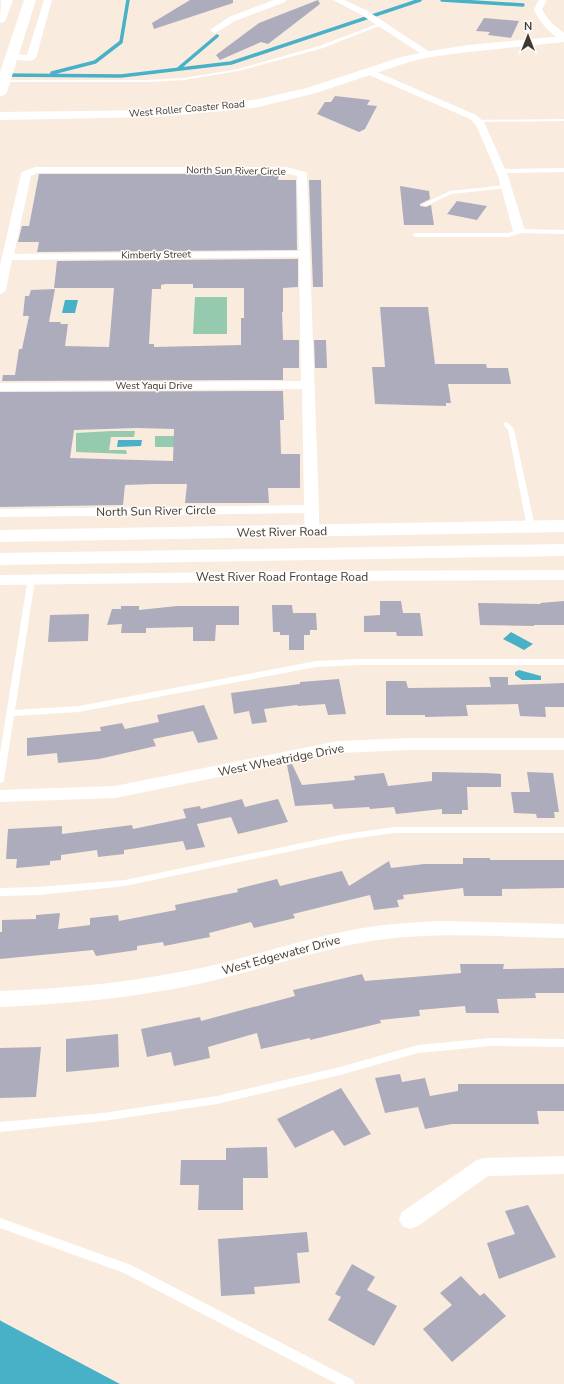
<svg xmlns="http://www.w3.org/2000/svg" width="564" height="1384" viewBox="0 0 564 1384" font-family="'Nunito Sans',sans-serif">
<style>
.green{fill:#95caaf}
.water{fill:#48b1c7}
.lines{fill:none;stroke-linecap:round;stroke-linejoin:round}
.stream{stroke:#48b1c7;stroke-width:3.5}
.building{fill:#adacbd;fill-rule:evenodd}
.service{fill:#fff;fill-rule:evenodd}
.minor{fill:#fff;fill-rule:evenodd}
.tertiary{fill:#fff;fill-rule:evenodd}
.primary{fill:#fff;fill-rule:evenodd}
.labels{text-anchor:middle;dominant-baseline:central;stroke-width:3;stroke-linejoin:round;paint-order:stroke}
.far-street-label{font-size:10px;fill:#3e3933;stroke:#fefbf8}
.street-label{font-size:12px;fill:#3e3933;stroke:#fefbf8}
</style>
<rect width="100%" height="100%" fill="#f9ecde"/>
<path class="green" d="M195 297H227V334H193Z
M112 431H135L134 437H111L109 450H126L127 454 76 452V433Z
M155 436H181L180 447H155Z"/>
<path class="water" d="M65 300H78L75 313H62Z
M118 440H142L141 446 117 447Z
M511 632 533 644 524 650 503 639Z
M519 670 541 676V680H522L515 675V672Z
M0 1320 1 1321 120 1384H0Z"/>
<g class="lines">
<path class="stream" d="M442 0 523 5
M178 69 217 36
M52 73 95 62 121 42 128 0
M0 75 121 76 231 63 420 0"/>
</g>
<path class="building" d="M190 0H233V3L154 29 152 23Z
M318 0 320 4 268 44 261 42 220 60 216 55 259 23Z
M484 18 519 21 511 38 488 35 490 32 476 31Z
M335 96 370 100 367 105 377 106 365 129 359 132 317 114 325 102H331Z
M39 174H279L278 180H296L297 250 37 252 39 242H18L22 226H29Z
M309 180H321L323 287H313Z
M400 186 429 191 430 199 420 204V206L426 207 431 205 434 225H404Z
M457 201 487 206 477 220 447 214Z
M298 259V287L283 288V312H282L283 340H299V368H283V380L2 381 3 375H15L19 349H22L29 316H23L25 296H29L31 290 55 289 49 322H61L60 324H68L65 346 109 347 114 288H54L57 261ZM165 284H193V288H244V318H241V345L154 347V344H149L152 289H161V285Z
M380 307H428L435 364H486L487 368H508L511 384H448L451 403H446V406L375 404 372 367H385Z
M314 340H326L327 368H315Z
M283 391 284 420H280L281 454H300V488H268L269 503H185L187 484H155L125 485 123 505 0 507V392ZM137 428 174 429 173 461 70 458 74 430Z
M380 601H401L403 613H420L423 636H397L396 632H364V616L380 615Z
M564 601V625H534V626L480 625 478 603 541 604 540 603Z
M272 605H292L293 613H316L317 630H310V635H304V650H289V635H280V632H273Z
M121 606H139V610L177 606H239V625H216L215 641H193V627L146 628V633H121L122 624 107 625 112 609H121Z
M89 614 88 641 48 642 50 615Z
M489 677H508V685L564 683V707H545L546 717 520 716 518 704 466 705 468 716 425 717V715H386V681H406L408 688 491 687Z
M339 679 346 714 328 715 325 704 298 706 297 705 264 709 267 722 252 724 249 711 234 714 231 693 300 684V682Z
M204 705 218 739 198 743 193 731 153 739 156 746 99 759 58 763 57 753 27 756V738L101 731 100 727 122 723 125 729 159 722 157 715Z
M292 764 302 785 355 780 354 776 384 773 388 786 432 781V772L486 773 501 774V787H467L468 810H462V814H442V809L396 814 394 807 370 809 369 807 334 809 332 804 295 806 287 765Z
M527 772 553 773 559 812H554L555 818H537L536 814 514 813 511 792H530Z
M242 799 245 807 278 799 288 822 238 834 231 817 197 824 205 847 186 850 183 841 124 850V854L98 857 97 850 61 855V860L50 861V865L16 868 17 859H6L8 829 62 826V834L132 825 133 829 186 818 183 809 200 806 201 809Z
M463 858H490V860H564V888L502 889V896H464L463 888 403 895 404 899 397 900 399 907 374 910 370 895 293 914 295 918 254 928 251 922 209 933 210 937 164 946 163 942 137 946V950L96 956 93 950 0 959V932H2V920L36 919V915L60 913 58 929 90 925V918L118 915 119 921 176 910 175 905 238 892 237 889 277 879 280 886 342 871 349 886 389 861 391 868 424 864H463Z
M460 964H504L503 969 564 968V993H535L536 998 497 999 499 1013H466L465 1006 419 1010 420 1016 380 1020 381 1023 310 1040V1038L261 1049 257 1033 208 1047 210 1058 174 1066 171 1052 147 1057 141 1029 200 1017 201 1021 295 996 293 990 362 974 365 981 461 973Z
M118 1034 119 1067 66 1072V1039Z
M41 1047 36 1097 0 1098V1048Z
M400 1074 402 1082 425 1078 430 1096 458 1091V1084H564V1111H537L539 1124H452L425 1129 418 1107 385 1113 375 1078Z
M341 1088 371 1134 344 1146 333 1130 295 1148 277 1119Z
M267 1147 268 1178H243V1210H198L199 1185H180L181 1160H226V1148Z
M528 1205 556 1257 499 1279 487 1243 515 1234 505 1211Z
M307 1232 309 1252 297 1253 300 1283 254 1287 255 1294 221 1296 218 1239Z
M352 1264 375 1277 367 1290 397 1306 374 1346 328 1320 341 1297 335 1294Z
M461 1276 480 1296 484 1293 506 1316 452 1362 423 1329 452 1305 440 1293Z"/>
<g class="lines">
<path class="service" d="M380 23 384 24 323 48 238 71 184 80 147 82H3L1 81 3 80H147L184 78 238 69 319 46Z
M564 119V121L477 122 475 121 477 120Z
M564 168V172L501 173 498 171 501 169Z
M506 185 509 187 508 188 451 194 426 206 421 205 450 191Z
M519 229 564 230V234L520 233 509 237H415L412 235 415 233H508Z
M506 422 508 423 514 429 535 527 531 529 527 527 508 430 503 424Z
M28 578H31L35 580 15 710 79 706 316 661 357 659H564V665H357L316 667 79 712 14 716 4 780 3 782 0 783V753Z
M394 827H564V833H394L345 840 125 886 39 895 0 896V888L39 887 125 880 345 834Z
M491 1038 564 1039V1047L491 1046 418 1053 340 1075 217 1104 103 1121 0 1132V1122L103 1113 217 1096 340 1067 418 1045Z
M0 1218 131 1265 353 1380 355 1384H337L124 1273 0 1228Z"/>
<path class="minor" d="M44 0H52L36 58 31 61 8 59 6 57 11 54 27 55Z
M274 0H286L285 2 235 21 217 32 214 33 210 30 229 17Z
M333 0H344L366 10 434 55 432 57H426L360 14Z
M539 0H547L542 9C547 20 555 26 564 33V40C551 36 538 21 534 9Z
M370 69 476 115 484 122 508 176 525 231 523 233 519 234 513 231 498 176 476 125 470 119 367 74 365 72Z
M35 167H286L306 172 307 174 319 509V531L317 534 312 535 307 534 305 531 304 513 0 517V509L304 505 302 389 0 391V383L301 381 299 257 12 260 6 290 4 292 0 294V265L21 174 22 172ZM37 173H286L297 176 299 251 14 254 31 176Z
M564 570V580L307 581 0 585V575L307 571Z
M410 738H564V750H410L338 753 115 798 0 802V790L115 786 338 741Z
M443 921 564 924V938C500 937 435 931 371 941 312 951 256 971 198 984 133 998 66 1004 0 1007V991C66 989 131 982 196 969 248 958 299 940 352 930 382 924 412 922 443 921Z
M564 1156V1174L488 1176 418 1226 410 1229 402 1226 399 1219 402 1212 477 1160 484 1158Z"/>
<path class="tertiary" d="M564 36V42L468 52 430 57 409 62 316 93 254 108 159 117 0 120V112L159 110 254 100 307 88 401 57 430 51 468 45Z"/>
<path class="primary" d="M1 0H13L6 19 4 22 0 23Z
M24 0H36L7 92 5 95 0 96V72Z
M564 520V532L0 542V530Z
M564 544V556L0 565V553Z"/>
</g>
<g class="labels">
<g class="far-street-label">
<text transform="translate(187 109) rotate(-5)">West Roller Coaster Road</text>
<text transform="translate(236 171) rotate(1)">North Sun River Circle</text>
<text transform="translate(156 255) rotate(-1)">Kimberly Street</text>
<text x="154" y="386">West Yaqui Drive</text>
</g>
<g class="street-label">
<text transform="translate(156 511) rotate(-1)">North Sun River Circle</text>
<text transform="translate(282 532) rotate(-1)">West River Road</text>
<text x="282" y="577">West River Road Frontage Road</text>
<text transform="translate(281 760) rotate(-11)">West Wheatridge Drive</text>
<text transform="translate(281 955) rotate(-15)">West Edgewater Drive</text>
</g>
</g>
<g transform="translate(528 36)" stroke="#fefbf8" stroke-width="3" paint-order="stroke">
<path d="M0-3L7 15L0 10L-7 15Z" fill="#3e3933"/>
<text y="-6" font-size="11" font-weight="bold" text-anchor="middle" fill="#3e3933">N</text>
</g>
</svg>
